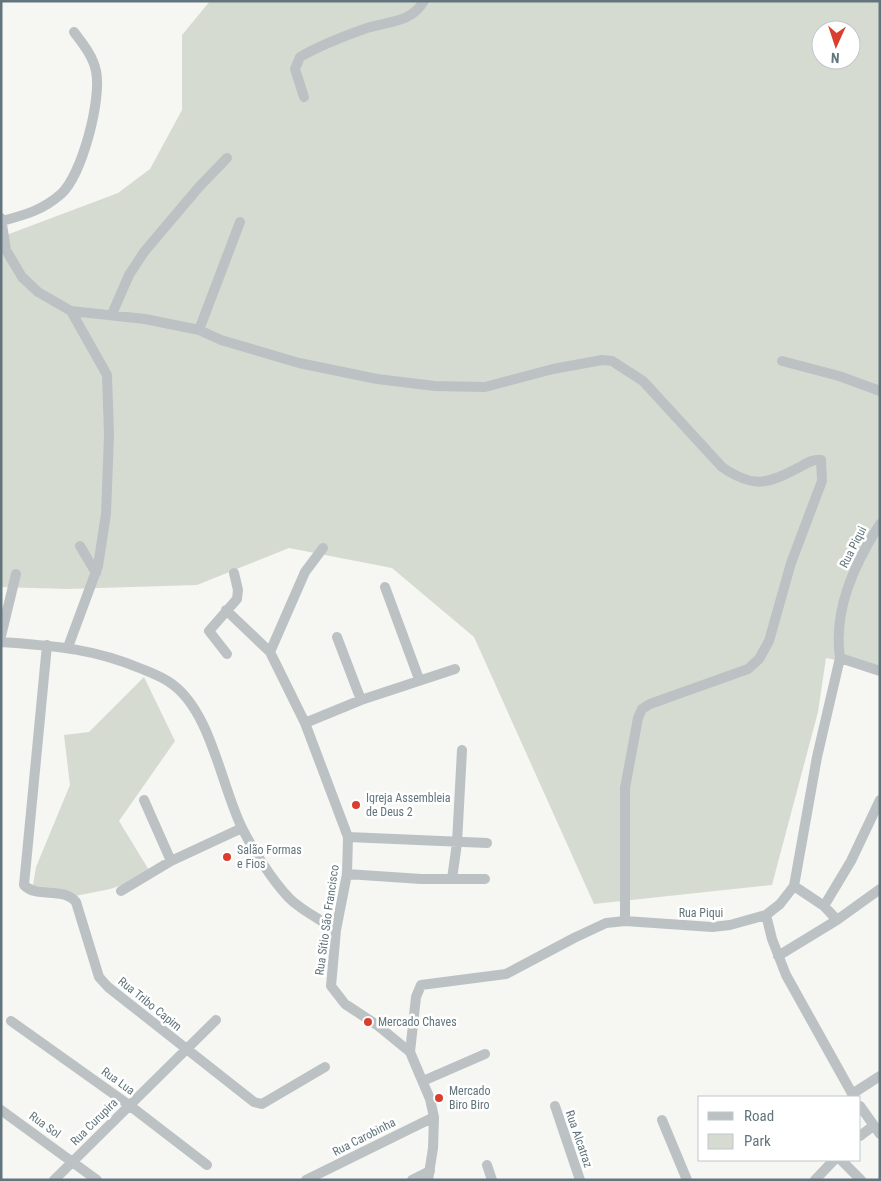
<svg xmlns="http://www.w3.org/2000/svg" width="881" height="1181" viewBox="0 0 881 1181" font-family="'Roboto Condensed',sans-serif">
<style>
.green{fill:#d6dbd2;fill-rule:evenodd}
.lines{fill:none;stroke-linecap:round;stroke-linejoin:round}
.minor{stroke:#bcc2c4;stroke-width:10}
.poi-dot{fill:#da3e2e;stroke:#fff;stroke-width:2}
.labels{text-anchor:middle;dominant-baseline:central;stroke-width:5;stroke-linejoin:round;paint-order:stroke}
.street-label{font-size:12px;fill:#62757c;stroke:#fff}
.poi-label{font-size:12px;fill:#62757c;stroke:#fff;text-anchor:start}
</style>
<rect width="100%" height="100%" fill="#f6f6f3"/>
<path class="green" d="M210 1H880V669L826 658 818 712 772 885 594 904 474 637 392 568 289 548 197 585 66 589 1 587V237L118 193 150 169 182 110V35ZM821 30H851V60H821Z
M144 677 175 741 119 821 152 875 110 889 70 897 32 891 36 867 70 785 64 735 89 732Z"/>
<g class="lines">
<path class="minor" d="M304 97 295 69 300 57C321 45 344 36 367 28 389 21 411 23 424 1
M1 218 6 250 22 277 38 292 71 311 145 319 199 330 221 340 299 363 377 379 435 386 485 387 553 369 602 360 612 361 643 381 722 467C754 489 767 484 800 467 807 463 813 459 821 460L822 481 791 563 769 641 759 659 748 669 650 704 642 709 638 718 625 788V921
M2 221C25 215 43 210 61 194 82 175 102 99 96 71 93 56 83 44 74 32
M112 314 129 275 144 252 199 187 227 158
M199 330 240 222
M782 361 839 376 880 391
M80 546 96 573
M385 587 419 679
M226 610 270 652 305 723 348 837 347 874 336 930 331 986 345 1004 377 1025 410 1052 430 1099 434 1117 433 1148 428 1180
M1 636 16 574
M337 637 361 700
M1 642C54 646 92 648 142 669 152 673 163 677 172 684 211 712 221 785 242 828 253 850 272 880 289 898 302 911 320 919 336 930
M47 645 24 885C37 899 62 886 76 902L99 977 108 987 254 1102 262 1104 325 1067
M68 647 98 566 106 514 109 435 107 375 71 311
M270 652 305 572 323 548
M227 654 209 631 237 599 238 590 234 573
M840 658 880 671
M305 723 361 700 455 669
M144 800 171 861
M348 837 487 843
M347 874 421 879H485
M452 879 457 843 462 750
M794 886 824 906 837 920
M121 891 171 861 242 828
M824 906 851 861 880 800
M766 915 772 939 786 975 854 1097
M778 956 837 920 880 889
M11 1021 129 1105 207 1165
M410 1052 416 997 421 985 506 974 574 938 606 923 625 921 712 927 730 925 766 915 780 904 794 886 817 757 840 658C833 610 854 565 880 524
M423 1081 485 1054
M852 1094 880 1076
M555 1106 580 1180
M860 1106 880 1134
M1 1110 97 1180
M662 1120 687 1180
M860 1136 873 1126
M841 1160 861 1180
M487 1165 492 1180
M54 1180 216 1020
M306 1180 434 1117
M412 1180 430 1171
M815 1180 834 1160"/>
</g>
<g class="poi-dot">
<circle cx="356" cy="805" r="5"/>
<circle cx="227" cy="857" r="5"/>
<circle cx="368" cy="1022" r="5"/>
<circle cx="439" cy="1098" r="5"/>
</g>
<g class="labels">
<g class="street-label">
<text transform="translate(853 547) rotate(-63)">Rua Piqui</text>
<text x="701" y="913">Rua Piqui</text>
<text transform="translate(327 920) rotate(-82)">Rua Sítio São Francisco</text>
<text transform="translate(150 1004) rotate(39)">Rua Tribo Capim</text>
<text transform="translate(118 1081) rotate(36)">Rua Lua</text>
<text transform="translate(94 1122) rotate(-45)">Rua Curupira</text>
<text transform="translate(45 1125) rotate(36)">Rua Sol</text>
<text transform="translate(364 1137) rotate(-27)">Rua Carobinha</text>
<text transform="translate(579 1139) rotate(71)">Rua Alcatraz</text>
</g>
<g class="poi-label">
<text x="366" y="798">Igreja Assembleia<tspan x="366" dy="14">de Deus 2</tspan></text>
<text x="237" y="850">Salão Formas<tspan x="237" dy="14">e Fios</tspan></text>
<text x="378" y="1022">Mercado Chaves</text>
<text x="449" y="1091">Mercado<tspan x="449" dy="14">Biro Biro</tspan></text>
</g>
</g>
<rect width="881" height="1181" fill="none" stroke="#62757c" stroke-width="5"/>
<rect x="698" y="1096" width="162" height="65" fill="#ffffff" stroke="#c0c8cb"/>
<rect x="708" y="1112" width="25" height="8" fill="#bcc2c4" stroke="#c0c8cb"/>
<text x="744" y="1121" font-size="15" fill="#62757c">Road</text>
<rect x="708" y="1134" width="25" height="15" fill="#d6dbd2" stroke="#c0c8cb"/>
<text x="744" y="1146" font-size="15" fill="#62757c">Park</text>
<g transform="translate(836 45) rotate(183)"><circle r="24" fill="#ffffff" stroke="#c0c8cb"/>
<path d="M0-4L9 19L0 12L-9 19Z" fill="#da3e2e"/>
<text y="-8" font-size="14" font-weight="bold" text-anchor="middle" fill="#62757c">N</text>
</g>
</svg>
